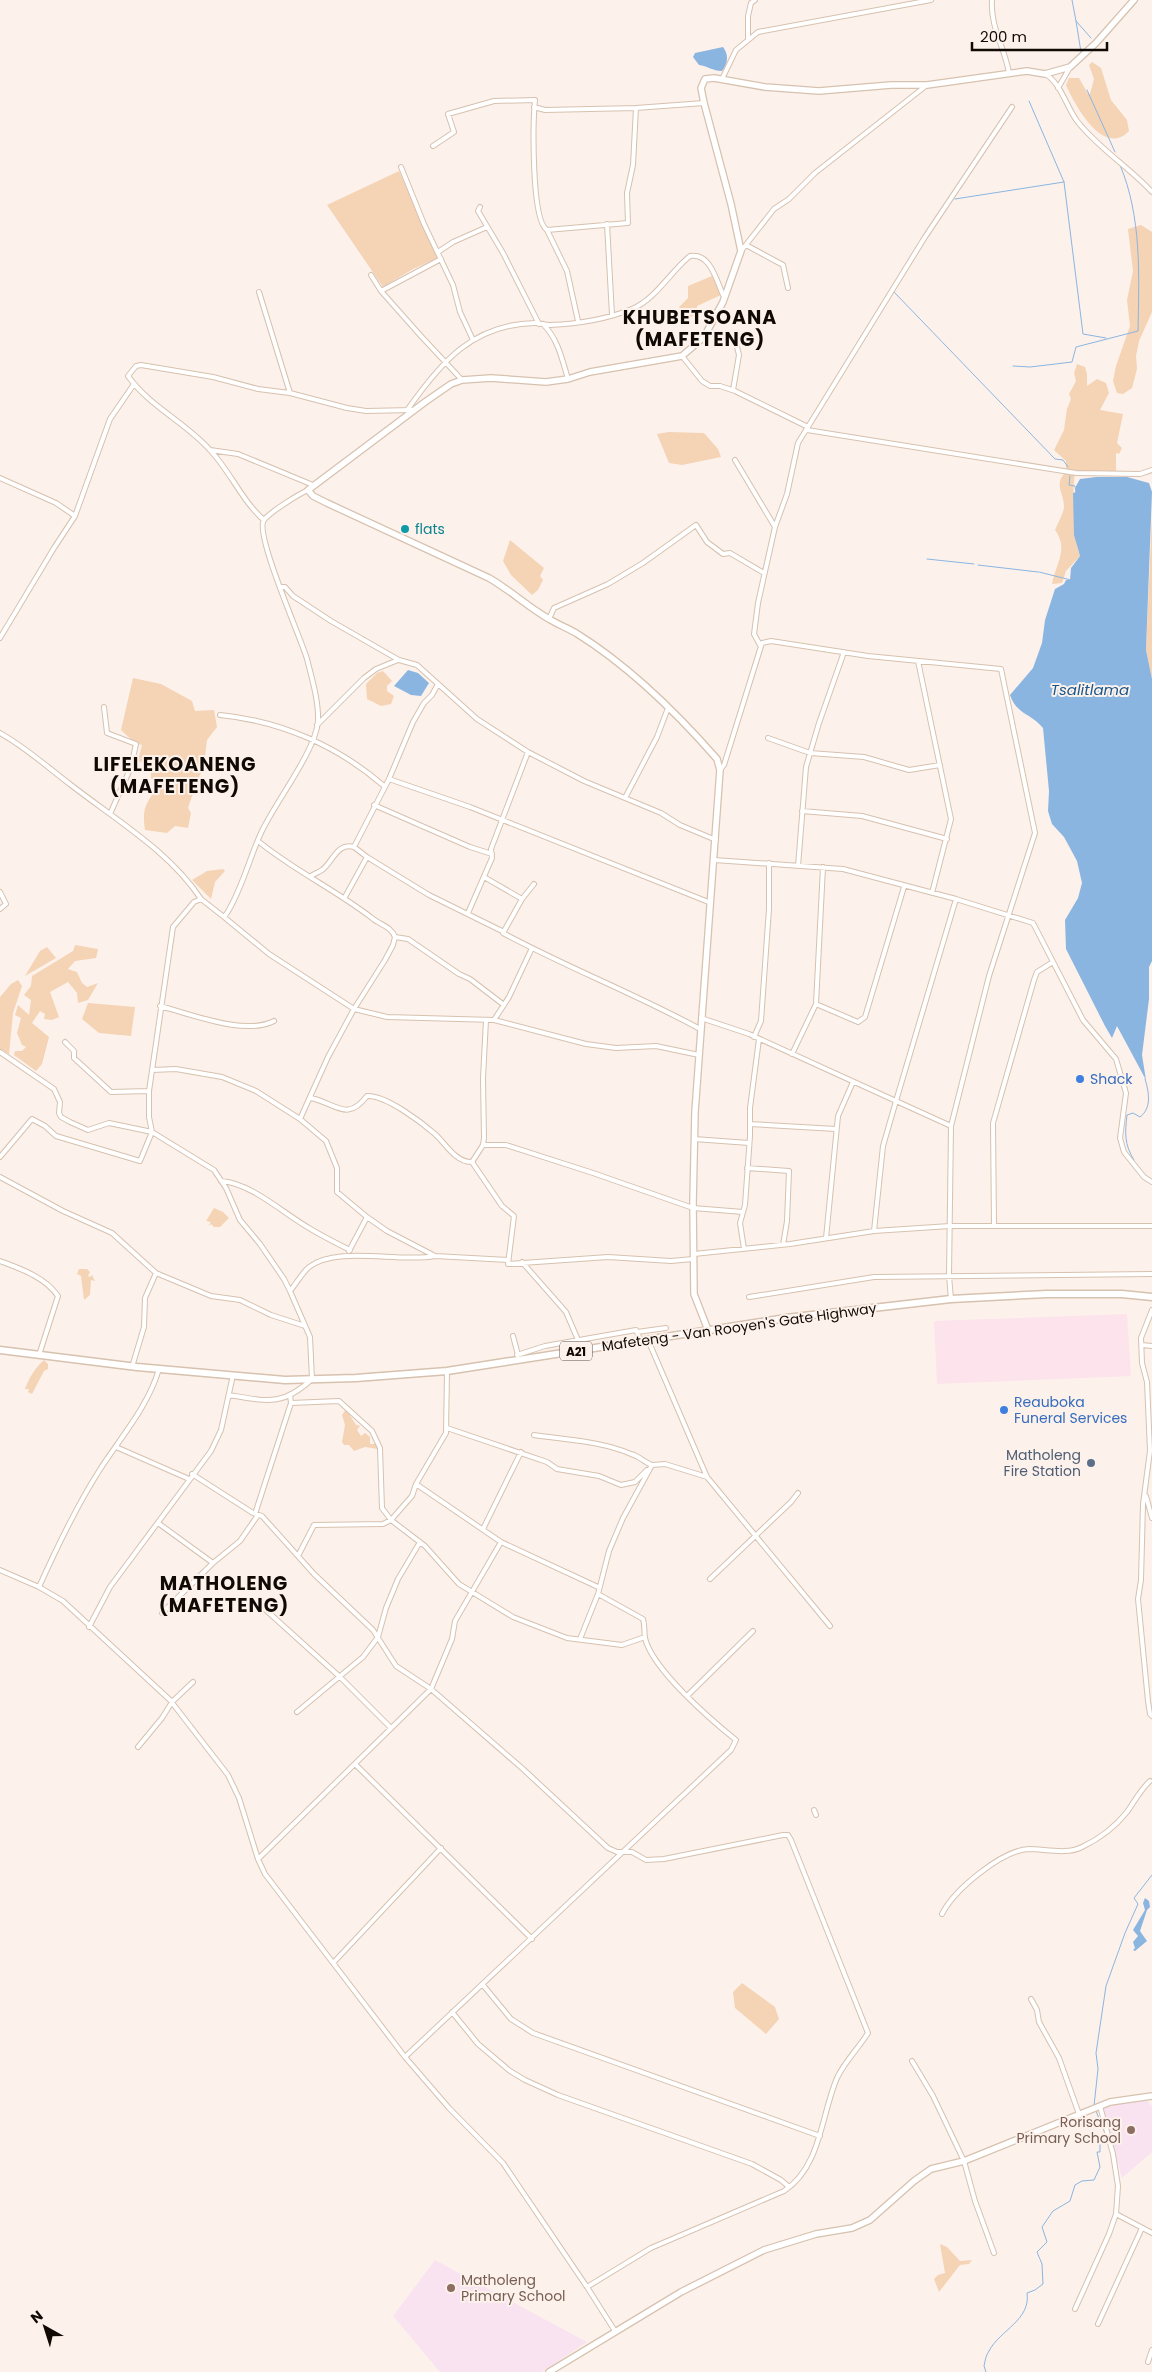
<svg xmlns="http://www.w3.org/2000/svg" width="1152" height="2372" viewBox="0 0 1152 2372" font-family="Poppins,sans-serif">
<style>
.industrial{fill:#fce3ec}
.education{fill:#f9e3f1}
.green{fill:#f5d3b5}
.water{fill:#8bb5e1}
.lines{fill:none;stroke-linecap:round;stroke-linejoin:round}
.stream{stroke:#8bb5e1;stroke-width:1}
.street-casing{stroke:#d7c1af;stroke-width:6}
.secondary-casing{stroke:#d7c1af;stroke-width:8}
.primary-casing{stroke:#d7c1af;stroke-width:9}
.street{stroke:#fff;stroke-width:4}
.secondary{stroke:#fff;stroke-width:5.5}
.primary{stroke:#fff;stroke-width:6}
.culture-dot{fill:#0f9aa8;stroke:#fcf2eb;stroke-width:2}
.shop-dot{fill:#3f7fe0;stroke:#fcf2eb;stroke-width:2}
.service-dot{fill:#5c6f8a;stroke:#fcf2eb;stroke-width:2}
.education-dot{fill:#8d6e63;stroke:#fcf2eb;stroke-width:2}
.labels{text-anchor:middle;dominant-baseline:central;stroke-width:4;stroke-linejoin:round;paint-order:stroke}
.shield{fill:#fcf2eb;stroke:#585049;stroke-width:1}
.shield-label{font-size:12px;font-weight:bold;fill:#110a04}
.culture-label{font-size:14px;fill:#0d838f;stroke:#fcf2eb;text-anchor:start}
.shop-label{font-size:14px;fill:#366cbe;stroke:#fcf2eb;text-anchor:start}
.street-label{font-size:14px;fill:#110a04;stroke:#fcf2eb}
.service-label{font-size:14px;fill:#4e5e75;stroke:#fcf2eb;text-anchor:end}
.education-label{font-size:14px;fill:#785e54;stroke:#fcf2eb;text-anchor:end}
.water-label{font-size:15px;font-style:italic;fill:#19568c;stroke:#fcf2eb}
.district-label{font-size:19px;font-weight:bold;letter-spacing:1px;fill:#110a04;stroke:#fcf2eb}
</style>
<rect width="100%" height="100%" fill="#fcf2eb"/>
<path class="industrial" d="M1127 1314 1131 1376 937 1384 934 1321Z"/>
<path class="education" d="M1146 2099 1152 2106V2152L1122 2178 1103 2108 1117 2101Z
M435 2260 587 2342 542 2372H440L393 2316Z"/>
<path class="green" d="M1092 62 1101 68 1111 100 1127 120 1129 131C1103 158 1075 105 1066 85L1069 78H1079L1088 94H1090L1094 79 1089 65Z
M399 171 438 258 413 269 383 287 327 205Z
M1141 225 1152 232V312L1139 341 1136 356 1137 369 1132 388 1123 394 1117 393 1113 381 1116 366 1130 326 1127 300 1133 271 1128 229Z
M712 276 721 295 697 306 696 313 686 321 679 307 688 298V286Z
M1077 364 1085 367 1087 374V386L1097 379 1106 383 1109 393 1100 410 1123 414 1117 443 1122 448 1119 454 1116 453V471L1075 473C1073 486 1073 496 1075 508 1077 526 1073 537 1080 556L1066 571 1062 583 1052 584C1056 563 1069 549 1055 530 1058 523 1063 514 1064 507 1064 493 1053 484 1066 472V461L1054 450 1064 430 1067 409 1071 399 1069 394 1076 381 1074 373Z
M669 432 704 433 718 449 721 457 682 465 669 463 657 434Z
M1152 516V679L1146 650Z
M510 540 544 568 540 576 543 580 538 590 532 595 511 575 503 561Z
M383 671 392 681 387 686V691L394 696 391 704 381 706 367 699 366 684 377 673Z
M133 678 161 684 192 701 195 711 214 710 217 727 207 740 204 766 196 784 200 790 192 796 188 808 191 813 188 828 175 826 167 833 145 830C141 804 149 802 160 782L158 779 155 782 151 778V766L138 761 142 745 135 743 121 730Z
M223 869 225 871 215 882 211 899 192 880 207 871Z
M75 945 98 949 96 958 75 961 68 969 77 972 82 983 87 987 98 983 88 1000 78 1003 77 993 68 982 50 992 59 1017 52 1020 44 1019 45 1014 40 1011 32 1023 49 1037 42 1064 36 1071 14 1055 15 1051H22L26 1047 22 1045 17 1033 21 1018 15 1015 18 1005 29 1015 31 1000 24 995 31 986 32 976 73 951Z
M47 947 56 958 25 976 40 951Z
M18 980 22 986 13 1013 9 1054 0 1049V997L11 984Z
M88 1003 135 1007 131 1036 99 1033 82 1019Z
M214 1208 223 1212 229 1218 220 1227H214L211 1224 208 1226 211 1222 206 1221Z
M79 1269H87L90 1272 88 1276 90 1277 92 1275 95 1281 91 1280 90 1295 84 1300 81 1276 77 1274Z
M44 1360 48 1364V1369L44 1371 32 1394 28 1392 29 1389H25C29 1378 35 1368 44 1360Z
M346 1409 356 1425 360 1426 357 1430 361 1436 365 1433 370 1437V1444H376L378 1449 365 1447 354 1451 349 1445H344L342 1442 345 1425 342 1415Z
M742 1983 775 2007 779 2019 766 2034 735 2008 733 1992Z
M940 2244 947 2247 960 2261 972 2260 969 2264 960 2265 939 2292 934 2279 938 2275 945 2273Z"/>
<path class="water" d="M723 47C729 55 728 64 722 71 713 71 707 66 699 65L693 57 695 53Z
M1096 477H1127L1149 483 1152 492 1146 650 1152 679V961L1149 967V999L1142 1055 1146 1080 1117 1026 1112 1038 1105 1026 1066 949 1065 920 1078 898 1082 883 1077 861 1064 837 1052 824 1048 811 1049 791 1043 728C1031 713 1017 715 1010 695L1033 668 1042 643 1045 620 1055 589 1064 584 1066 580H1070L1071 568 1080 556 1074 535 1073 493 1076 492V486L1080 479Z
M408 670 418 673 429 683 421 696 411 695 394 686Z
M1145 1898 1149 1901 1150 1907 1147 1910 1140 1931 1147 1941 1135 1951 1133 1950 1135 1948 1133 1942 1138 1936 1133 1930 1145 1910 1143 1903Z"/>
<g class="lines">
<path class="stream" d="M1072 0 1076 21 1091 38
M1076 21 1081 52
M1087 90 1115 152
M1029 101 1064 182 1083 334 1106 338
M955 199 1064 182
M894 292 1055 459 1063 460 1068 467
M1013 366 1030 367 1072 362 1076 347 1138 331C1139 276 1142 217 1120 165
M1070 476 1069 485 1075 486 1076 493
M927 559 974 564
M978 565 1038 572
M1039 572 1071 580
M1134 1160C1124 1144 1125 1133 1127 1115L1133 1113 1140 1117C1152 1108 1149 1092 1145 1079
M1094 2106 1098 2069 1096 2053 1106 1986 1125 1933 1138 1904 1134 1898 1152 1875
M1096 2111 1105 2133
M986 2372 984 2366C985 2361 986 2355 989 2351 1000 2330 1031 2320 1027 2293L1035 2290 1043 2284 1042 2264 1037 2252 1047 2242 1042 2227 1053 2211 1070 2201 1075 2185 1082 2181 1094 2180 1100 2167 1097 2152H1100V2142L1108 2139"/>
<defs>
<path id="street" d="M992 0C990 27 1005 48 1009 73
M748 39V16L751 3 755 0
M1045 74C1061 83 1066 106 1077 121 1098 148 1129 167 1152 192
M722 79 736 50 758 32 931 0
M1058 88 1069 69
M534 107 545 110 636 108 704 103
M433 146 454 132 448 114 494 101 535 100C533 121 531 220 547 230L567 271 578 321
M401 167 424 224 453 285 460 312 473 340
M480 207 478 211 503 253 539 324
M607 224 612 315
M547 230 628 223 627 193 633 165 636 108
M746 245 783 265 788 288
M741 251 774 209 789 199 815 173 927 85
M438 252 453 242 487 227
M371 275 381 291 420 335 462 380
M381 291 441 259
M259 292 290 393
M543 324C558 339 562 359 568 379
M682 356 702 381 710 386H720L735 391 808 427
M733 390 739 355 735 339
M408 409C441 362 473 324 535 323 540 323 545 325 550 325 576 324 607 319 632 309 656 299 670 272 690 256 711 252 717 283 724 297
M807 430 1076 473 1140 474 1152 470
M210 450 238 454 313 485
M735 460 775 527
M0 478 56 503 75 516
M264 520C242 501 230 471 210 450 185 422 150 407 128 376L136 366 141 365 213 377 258 389 290 393 347 408 366 411 413 410
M281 587H285L293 596 331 621 399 660 417 665 477 719 528 752 584 781 661 813 680 825 716 840
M549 619 554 608 608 584 643 563 696 525 707 542 723 554 730 553 764 573
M0 638 54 548 75 516 110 419 134 384
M760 645 754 634 758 603 775 527 787 494 798 443 925 237 1012 107
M918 661 951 819 932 893
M104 707 107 733 136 744 131 767 110 814
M220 715C281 721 338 746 384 786
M317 725 364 678 376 669 398 660
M0 733C27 748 47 767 71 785 116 820 169 851 201 899
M768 738 810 753 864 757 909 770 940 765
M720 770 724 765 762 643 771 641 868 656 1001 669 1035 833 989 976 951 1126
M389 779 470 807 711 903
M625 798 657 737 668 708
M374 805 470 847 492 854
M802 811 862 816 947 839
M258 841C293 870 336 890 372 918 380 925 391 926 395 937L393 945 385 960 354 1009 328 1057 300 1119
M367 857 429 895 504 932
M714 860 843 869 956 899 1033 923 1083 1020 1116 1059 1126 1093 1120 1138 1124 1152 1144 1177 1152 1182
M798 866 806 767 819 723 844 652
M311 876C314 874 319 872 322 870 333 862 337 842 354 847L389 779 413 722 424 703 432 695 438 684
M484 877 522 899
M534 884 522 899 503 933C568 968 636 994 700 1029
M0 892 6 904 0 909
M345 897 367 857 354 847
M468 913 492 858 491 849 528 752
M224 917 269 954 354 1009 387 1017 494 1020 586 1044 616 1048 656 1046 699 1055
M395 937 408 939 459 974 470 979 504 1005
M816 1004 858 1022 865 1017 904 887
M160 1006C191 1014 245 1036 274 1021
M701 1018 749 1034 896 1101 883 1146 874 1231
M494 1020 509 997 532 948
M754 1037 761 1021 769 909V863
M65 1042 74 1051V1058L111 1092 149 1091
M0 1052 54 1089 60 1102 59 1113 61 1117 70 1122 88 1130 109 1123 152 1132 140 1161 56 1136 45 1126 32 1119 0 1157
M792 1054 816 1004 823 867
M152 1070 176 1069 222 1077 256 1091 300 1119 326 1141 337 1168V1192L367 1217 387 1231 435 1256 508 1260
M311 1098C337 1104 347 1122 367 1096 386 1095 421 1122 435 1134 445 1143 456 1163 472 1162
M750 1124 836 1129
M694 1139 749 1143
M483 1145H506L593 1173 693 1208 743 1212
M472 1162 502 1206 514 1216 508 1264 608 1257 671 1261 693 1259
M472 1162 483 1145 484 1138 483 1078 486 1020
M747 1168 789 1171 787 1221 783 1245
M0 1177 63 1211 112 1233 156 1273 211 1296 240 1300 271 1315 305 1326
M221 1181C251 1183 283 1213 309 1228 322 1236 336 1243 350 1250
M994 1226 993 1123 1034 980 1037 972 1053 962
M826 1238 838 1116 853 1082
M744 1249 740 1223 745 1205 750 1136V1108L759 1039
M349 1251 367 1217
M694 1254 790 1244 874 1231 950 1226H1152
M0 1261C21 1269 45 1277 58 1296L39 1355
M522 1262 566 1312 578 1340
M290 1291C296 1284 302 1273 309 1267 337 1245 399 1263 435 1256
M749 1297 874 1277 1152 1274
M951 1299 949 1276 951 1126 896 1101 956 899
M1152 1310 1141 1338 1142 1363 1147 1382 1150 1451 1143 1504 1141 1580 1138 1599 1148 1701 1150 1714 1152 1716
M637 1332 666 1328
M513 1336 518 1355
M648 1340 707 1477 830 1626
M1142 1345 1152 1346
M517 1355 545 1346 636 1330 641 1341
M132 1367 144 1327 145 1298 156 1273
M229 1395C266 1401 282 1407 312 1379L310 1337 290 1291 284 1279 260 1244 240 1220 226 1188 214 1170 152 1132 149 1117V1091L173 927 194 902 201 899 224 917 227 913C242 889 249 859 261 833 274 804 315 752 318 722 319 702 312 679 307 659 301 638 254 533 264 520 270 512 299 494 308 490
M291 1403 339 1401 372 1431 380 1448 382 1508 391 1520 425 1546 459 1584 513 1617 567 1638 622 1645 645 1637
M447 1428 547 1462 557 1469 599 1476 621 1485 635 1482 647 1470
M534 1435C566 1440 601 1441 631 1454 639 1456 644 1462 652 1465L623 1518 609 1551 598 1594 580 1639
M116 1447 189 1479
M652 1465 665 1464 707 1477
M192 1474 253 1513 262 1516 314 1574 373 1630 396 1666 431 1689 523 1769 608 1848 617 1852H632L646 1860 664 1859 783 1835H788L791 1840 868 2033C858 2049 845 2061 837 2078 821 2115 821 2167 784 2191L651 2248 587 2287 615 2331
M416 1484 501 1542 598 1587
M1146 1496 1152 1518
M255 1514 291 1403 290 1395
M158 1523 213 1563
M483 1529 521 1452
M298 1556 314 1525 383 1524 391 1520 412 1496 416 1484 446 1433 447 1371
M0 1570 39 1587 63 1601 170 1700 228 1775 239 1798 258 1859 265 1874 405 2057
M710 1579 791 1502 798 1493
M39 1587C57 1547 76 1507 99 1471 120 1438 148 1407 159 1369
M258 1603 340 1677 391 1728
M162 1613 213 1563 240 1541 258 1515
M89 1627 110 1587 211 1451 221 1430 233 1375
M688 1695 753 1631
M297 1712 363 1657 378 1637 386 1608 398 1579 420 1542
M138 1747 162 1718 172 1702 193 1682
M355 1764 532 1939
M814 1810 816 1815
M258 1859 431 1689 452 1639 455 1621 501 1542
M942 1914C954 1890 1002 1850 1029 1849 1045 1849 1067 1855 1082 1847 1099 1839 1115 1827 1127 1812 1134 1802 1141 1789 1150 1781
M334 1962 441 1848
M483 1985 511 2019 533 2033 820 2136
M1031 1999 1037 2010 1039 2022 1059 2058 1079 2114
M452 2012 478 2044 510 2071 525 2080 558 2095 752 2164 781 2180 789 2187
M912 2061 933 2096 964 2161 975 2201 994 2253
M1100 2106 1113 2154 1118 2186 1116 2214 1152 2233
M587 2287 503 2163 449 2108 405 2057 731 1750 736 1740C711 1720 652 1669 645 1638 644 1632 645 1626 643 1619L598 1594
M1075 2309 1109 2234 1116 2214
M1098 2324 1142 2228
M1148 2362 1152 2350"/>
<path id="secondary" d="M708 1330 694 1294 693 1203 695 1112 720 770 717 759C676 712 629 666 576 633 567 628 557 624 549 619 528 607 510 590 489 578L327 503 313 496 308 490 425 402 451 384 462 380 491 378 546 382 568 379 590 372 682 356 704 337 723 302 741 251 731 204 704 103 701 88 705 79 714 78 765 87 819 91 891 85H927L1027 71 1045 74 1070 67 1096 43 1134 0
M549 2372 681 2292 764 2250 816 2234 852 2228 870 2220 914 2181 931 2169 964 2161 1110 2102 1152 2096"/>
<path id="primary" d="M0 1350 137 1367 285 1380 356 1378 447 1371 786 1318 951 1299 1047 1294H1122L1152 1297"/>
</defs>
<use href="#street" class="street-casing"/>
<use href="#secondary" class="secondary-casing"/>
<use href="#primary" class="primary-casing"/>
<use href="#street" class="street"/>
<use href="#secondary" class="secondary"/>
<use href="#primary" class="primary"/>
</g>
<circle class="culture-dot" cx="405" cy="529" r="5"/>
<g class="shop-dot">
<circle cx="1080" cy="1079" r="5"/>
<circle cx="1004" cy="1410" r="5"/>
</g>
<circle class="service-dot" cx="1091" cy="1463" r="5"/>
<g class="education-dot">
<circle cx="1131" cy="2130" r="5"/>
<circle cx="451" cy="2288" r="5"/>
</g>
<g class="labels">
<rect class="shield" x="560" y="1341.5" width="32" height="19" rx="4"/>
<g class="shield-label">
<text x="576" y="1351">A21</text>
</g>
<g class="culture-label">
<text x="415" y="529">flats</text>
</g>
<g class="shop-label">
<text x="1090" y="1079">Shack</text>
<text x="1014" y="1402">Reauboka<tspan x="1014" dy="16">Funeral Services</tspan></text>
</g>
<g class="street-label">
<text transform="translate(739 1327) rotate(-8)">Mafeteng - Van Rooyen's Gate Highway</text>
</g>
<g class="service-label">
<text x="1081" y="1455">Matholeng<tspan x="1081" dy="16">Fire Station</tspan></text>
</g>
<g class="education-label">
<text x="1121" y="2122">Rorisang<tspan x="1121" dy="16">Primary School</tspan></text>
<text x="461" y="2280" text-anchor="start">Matholeng<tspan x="461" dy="16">Primary School</tspan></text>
</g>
<g class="water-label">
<text x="1090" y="689">Tsalitlama</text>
</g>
<g class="district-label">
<text x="700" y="317">KHUBETSOANA<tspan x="700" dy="22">(MAFETENG)</tspan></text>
<text x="175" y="764">LIFELEKOANENG<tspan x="175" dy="22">(MAFETENG)</tspan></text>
<text x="224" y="1583">MATHOLENG<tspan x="224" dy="22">(MAFETENG)</tspan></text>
</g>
</g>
<g transform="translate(45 2327) rotate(321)" stroke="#fcf2eb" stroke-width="4" paint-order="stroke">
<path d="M0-4L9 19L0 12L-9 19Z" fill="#110a04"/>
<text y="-8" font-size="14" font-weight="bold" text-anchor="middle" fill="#110a04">N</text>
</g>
<path d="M972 42v8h135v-8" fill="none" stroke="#110a04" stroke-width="2.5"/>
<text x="980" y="42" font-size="15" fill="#110a04" stroke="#fcf2eb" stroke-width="4" paint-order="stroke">200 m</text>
</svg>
